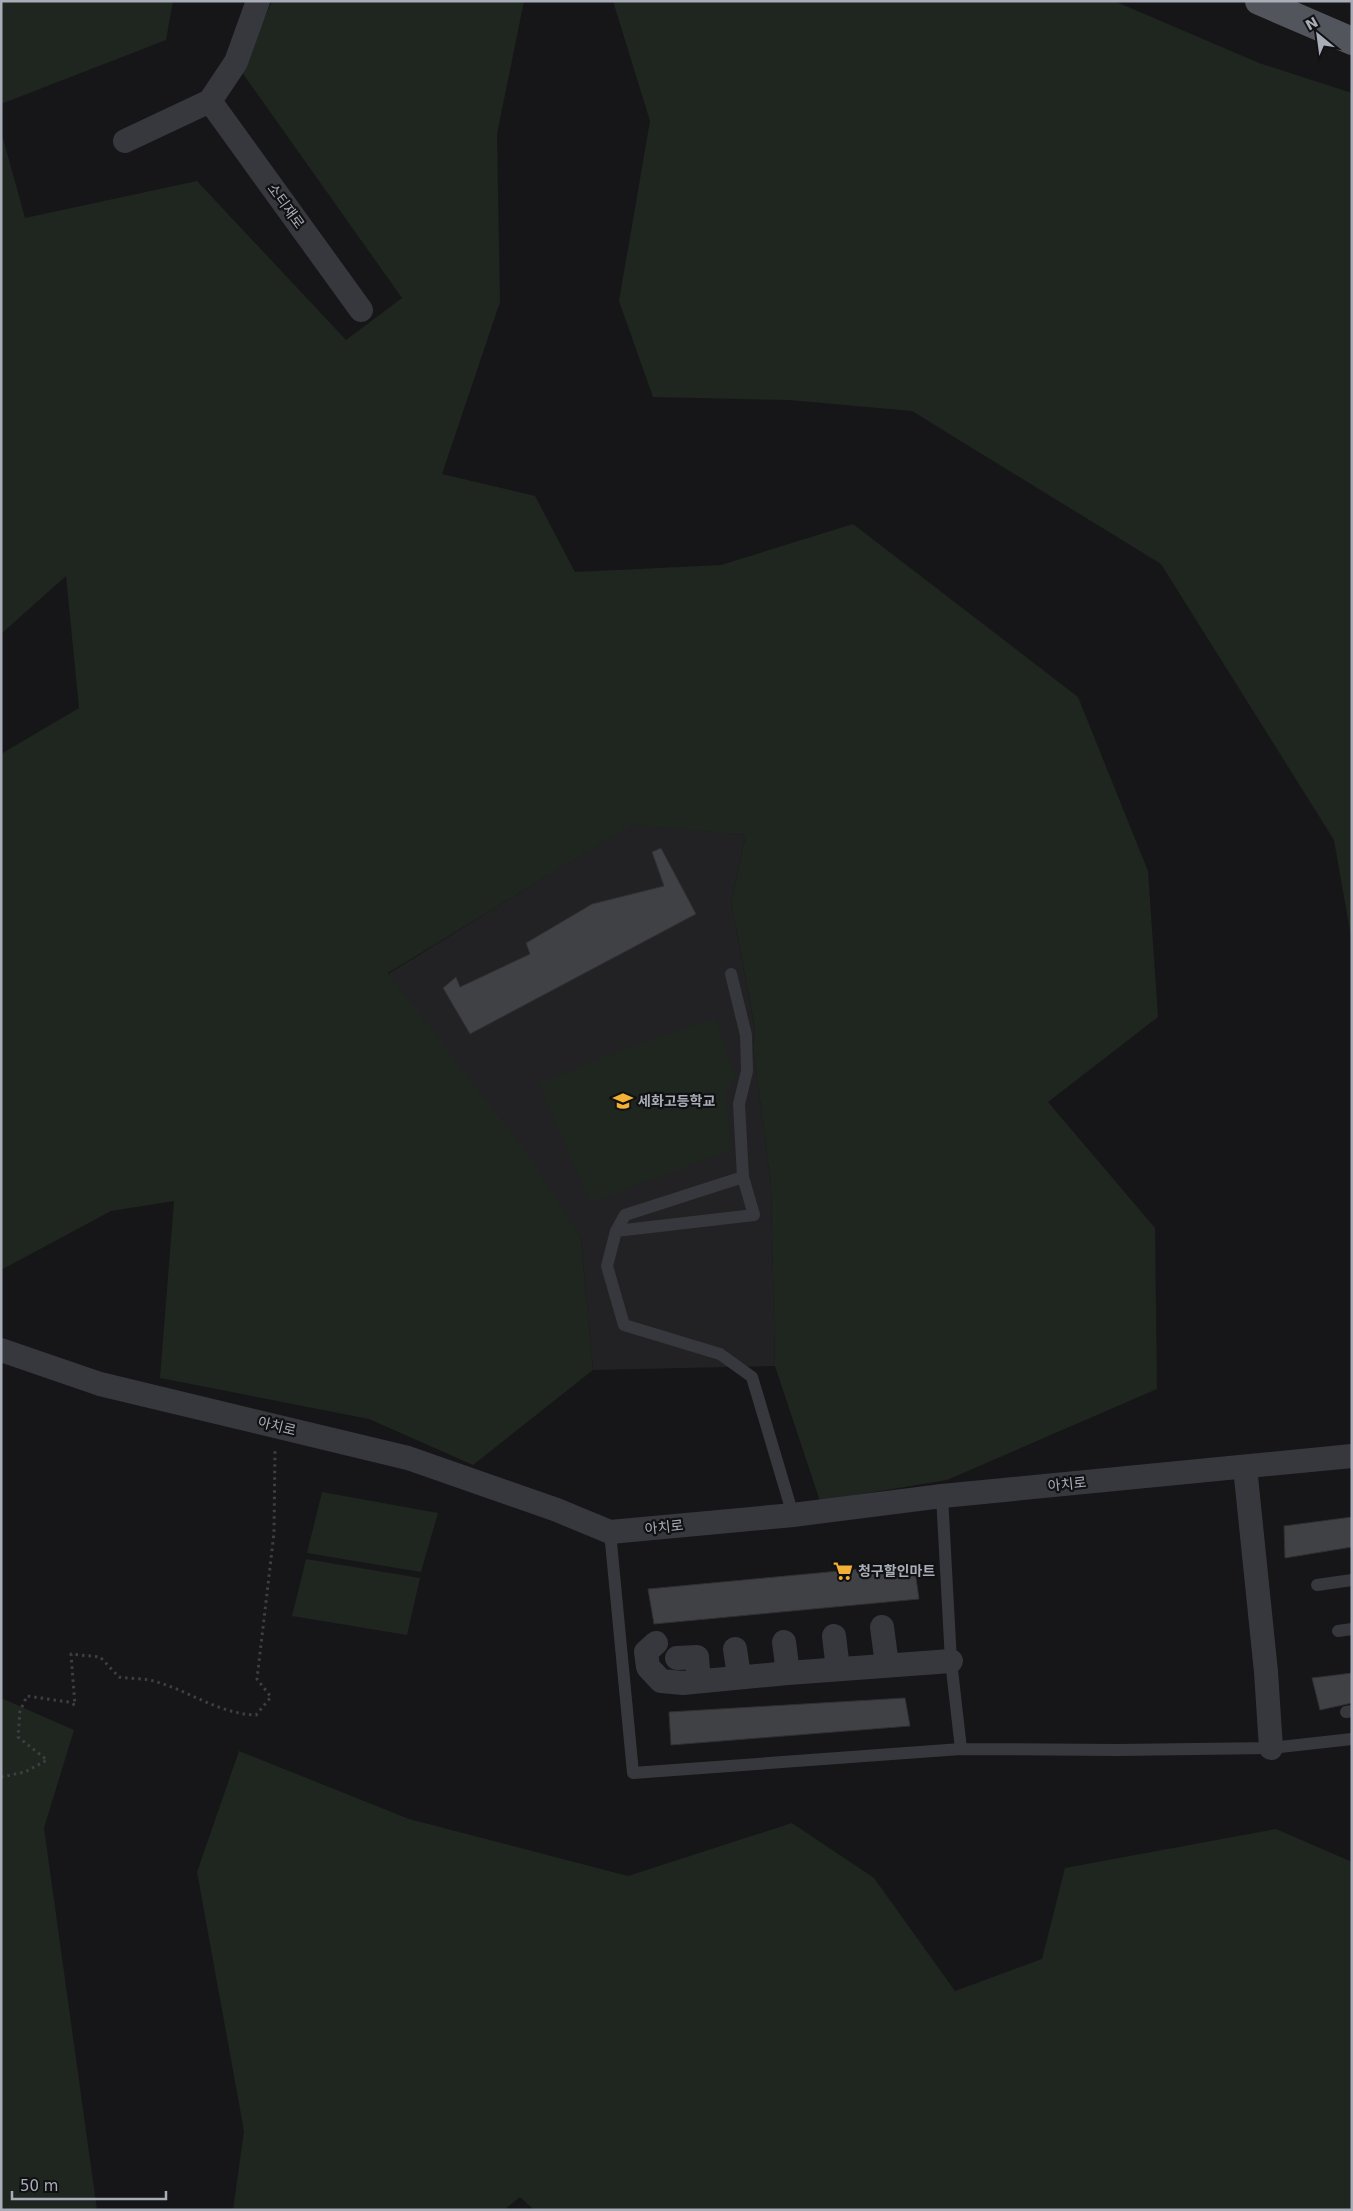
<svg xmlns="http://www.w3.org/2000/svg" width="1353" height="2211" viewBox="0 0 1353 2211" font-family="'DejaVu Sans','Noto Sans KR',sans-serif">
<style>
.built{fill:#222225}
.green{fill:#1e261f}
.building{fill:#404145;stroke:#303034}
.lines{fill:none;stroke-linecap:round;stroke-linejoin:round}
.path{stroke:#3d3f44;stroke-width:3;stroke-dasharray:2.5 4;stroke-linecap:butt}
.lane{stroke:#37383d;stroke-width:12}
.street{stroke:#37383d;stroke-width:24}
.primary{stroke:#53555c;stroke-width:28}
.labels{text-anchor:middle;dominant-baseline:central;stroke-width:4.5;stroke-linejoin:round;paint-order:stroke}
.street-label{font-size:14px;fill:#a8adb8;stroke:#111113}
.poi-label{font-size:14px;font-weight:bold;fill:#a8adb8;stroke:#111113;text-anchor:start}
</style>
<rect width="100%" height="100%" fill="#161618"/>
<path class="built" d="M631 824 746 835 731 901 755 1030 753 1046 771 1186 775 1366 593 1370 581 1239 388 974Z"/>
<path class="green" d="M1 1H173L166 40 1 104Z
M272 1H524L497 134 500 302 442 474 535 496 575 572 721 565 853 524 1078 697 1148 871 1158 1017 1048 1102 1155 1228 1157 1389 947 1480 820 1501 775 1366 771 1186 753 1046 755 1029 731 901 746 835 631 825 388 973 529 1156 581 1239 593 1370 473 1465 369 1419 160 1378 174 1201 111 1211 1 1270V754L79 708 66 576 1 634V131L25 218 197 181 346 340 402 298 241 71Z
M613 1H1114L1259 63 1352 93V942L1334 840 1161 564 912 411 789 400 653 397 619 301 650 121Z
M715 1018 736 1077 726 1089 731 1150 590 1203 539 1083 613 1053Z
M322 1492 438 1513 421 1572 307 1553Z
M306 1559 420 1578 407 1635 292 1616Z
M1 1698 74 1730 44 1828 97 2210H1Z
M239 1751 409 1819 628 1876 792 1823 874 1878 955 1991 1042 1959 1065 1868 1276 1829 1352 1862V2210H534L520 2197 504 2210H233L244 2131 197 1872Z"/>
<path class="building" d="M661 848 696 914 470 1034 443 988 456 977 460 987 530 954 526 943 592 904 664 886 652 852Z
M1352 1517V1547L1285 1558 1284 1526Z
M914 1564 919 1599 654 1624 648 1589Z
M1352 1673V1703L1320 1710 1312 1678Z
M905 1698 910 1726 671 1745 669 1712Z"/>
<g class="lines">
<path class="path" d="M1 1777 25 1772 47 1760 18 1737 20 1711 27 1696 68 1702 75 1705 71 1654 100 1657 119 1677C131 1679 146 1678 157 1682 191 1692 220 1714 256 1715L271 1697 257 1679 274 1533 275 1449"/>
<path class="lane" d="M731 974 746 1035 747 1071 739 1104 743 1177
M616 1231 625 1215 743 1177 754 1215 616 1231 607 1266 624 1325 720 1354 752 1377 793 1515
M942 1496 951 1661 961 1749 1118 1750 1271 1748 1352 1739
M610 1532 633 1773 961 1749
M1317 1585 1352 1580
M1338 1631 1352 1629
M1346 1712 1352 1711"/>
<path class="street" d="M258 1 236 62 210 101 361 310
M125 141 210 101
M1 1350 100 1384 408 1458 557 1510 610 1532 793 1515 942 1496 1352 1456
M1245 1467 1266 1672 1271 1748
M882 1627 887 1665
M834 1636 838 1669
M784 1642 788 1673 951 1661
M656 1643 646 1652 648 1667 661 1681 683 1683 788 1673
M735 1649 739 1676
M677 1658 697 1657 699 1681"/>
<path class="primary" d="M1259 1 1352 41"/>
</g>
<defs>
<symbol id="school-bare" viewBox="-9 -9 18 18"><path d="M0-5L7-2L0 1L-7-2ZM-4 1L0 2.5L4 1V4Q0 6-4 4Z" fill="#f2b134" stroke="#111113" stroke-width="2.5" paint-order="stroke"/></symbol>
<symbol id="supermarket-bare" viewBox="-9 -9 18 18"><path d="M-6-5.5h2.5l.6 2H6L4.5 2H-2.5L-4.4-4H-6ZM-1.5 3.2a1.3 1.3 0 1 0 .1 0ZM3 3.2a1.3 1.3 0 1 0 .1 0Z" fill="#f2b134" stroke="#111113" stroke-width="2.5" paint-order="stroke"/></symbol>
</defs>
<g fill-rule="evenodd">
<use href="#school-bare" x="609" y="1087" width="28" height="28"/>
<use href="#supermarket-bare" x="829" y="1557" width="28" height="28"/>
</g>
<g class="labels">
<g class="street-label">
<text transform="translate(286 206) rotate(54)">소티재로</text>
<text transform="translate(277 1426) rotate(14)">아치로</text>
<text transform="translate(1067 1484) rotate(-6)">아치로</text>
<text transform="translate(664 1527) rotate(-6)">아치로</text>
</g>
<g class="poi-label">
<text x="638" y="1101">세화고등학교</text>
<text x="858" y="1571">청구할인마트</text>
</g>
</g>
<rect width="1353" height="2211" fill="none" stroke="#a8adb8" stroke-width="5"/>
<g transform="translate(1318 35) rotate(331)" stroke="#111113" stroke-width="4" paint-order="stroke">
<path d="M0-4L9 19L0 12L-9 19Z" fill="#a8adb8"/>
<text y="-8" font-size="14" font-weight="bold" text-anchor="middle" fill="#a8adb8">N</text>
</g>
<path d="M12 2191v8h154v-8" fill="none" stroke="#a8adb8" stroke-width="2.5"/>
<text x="20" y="2191" font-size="15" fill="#a8adb8" stroke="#111113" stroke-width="4" paint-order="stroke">50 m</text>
</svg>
